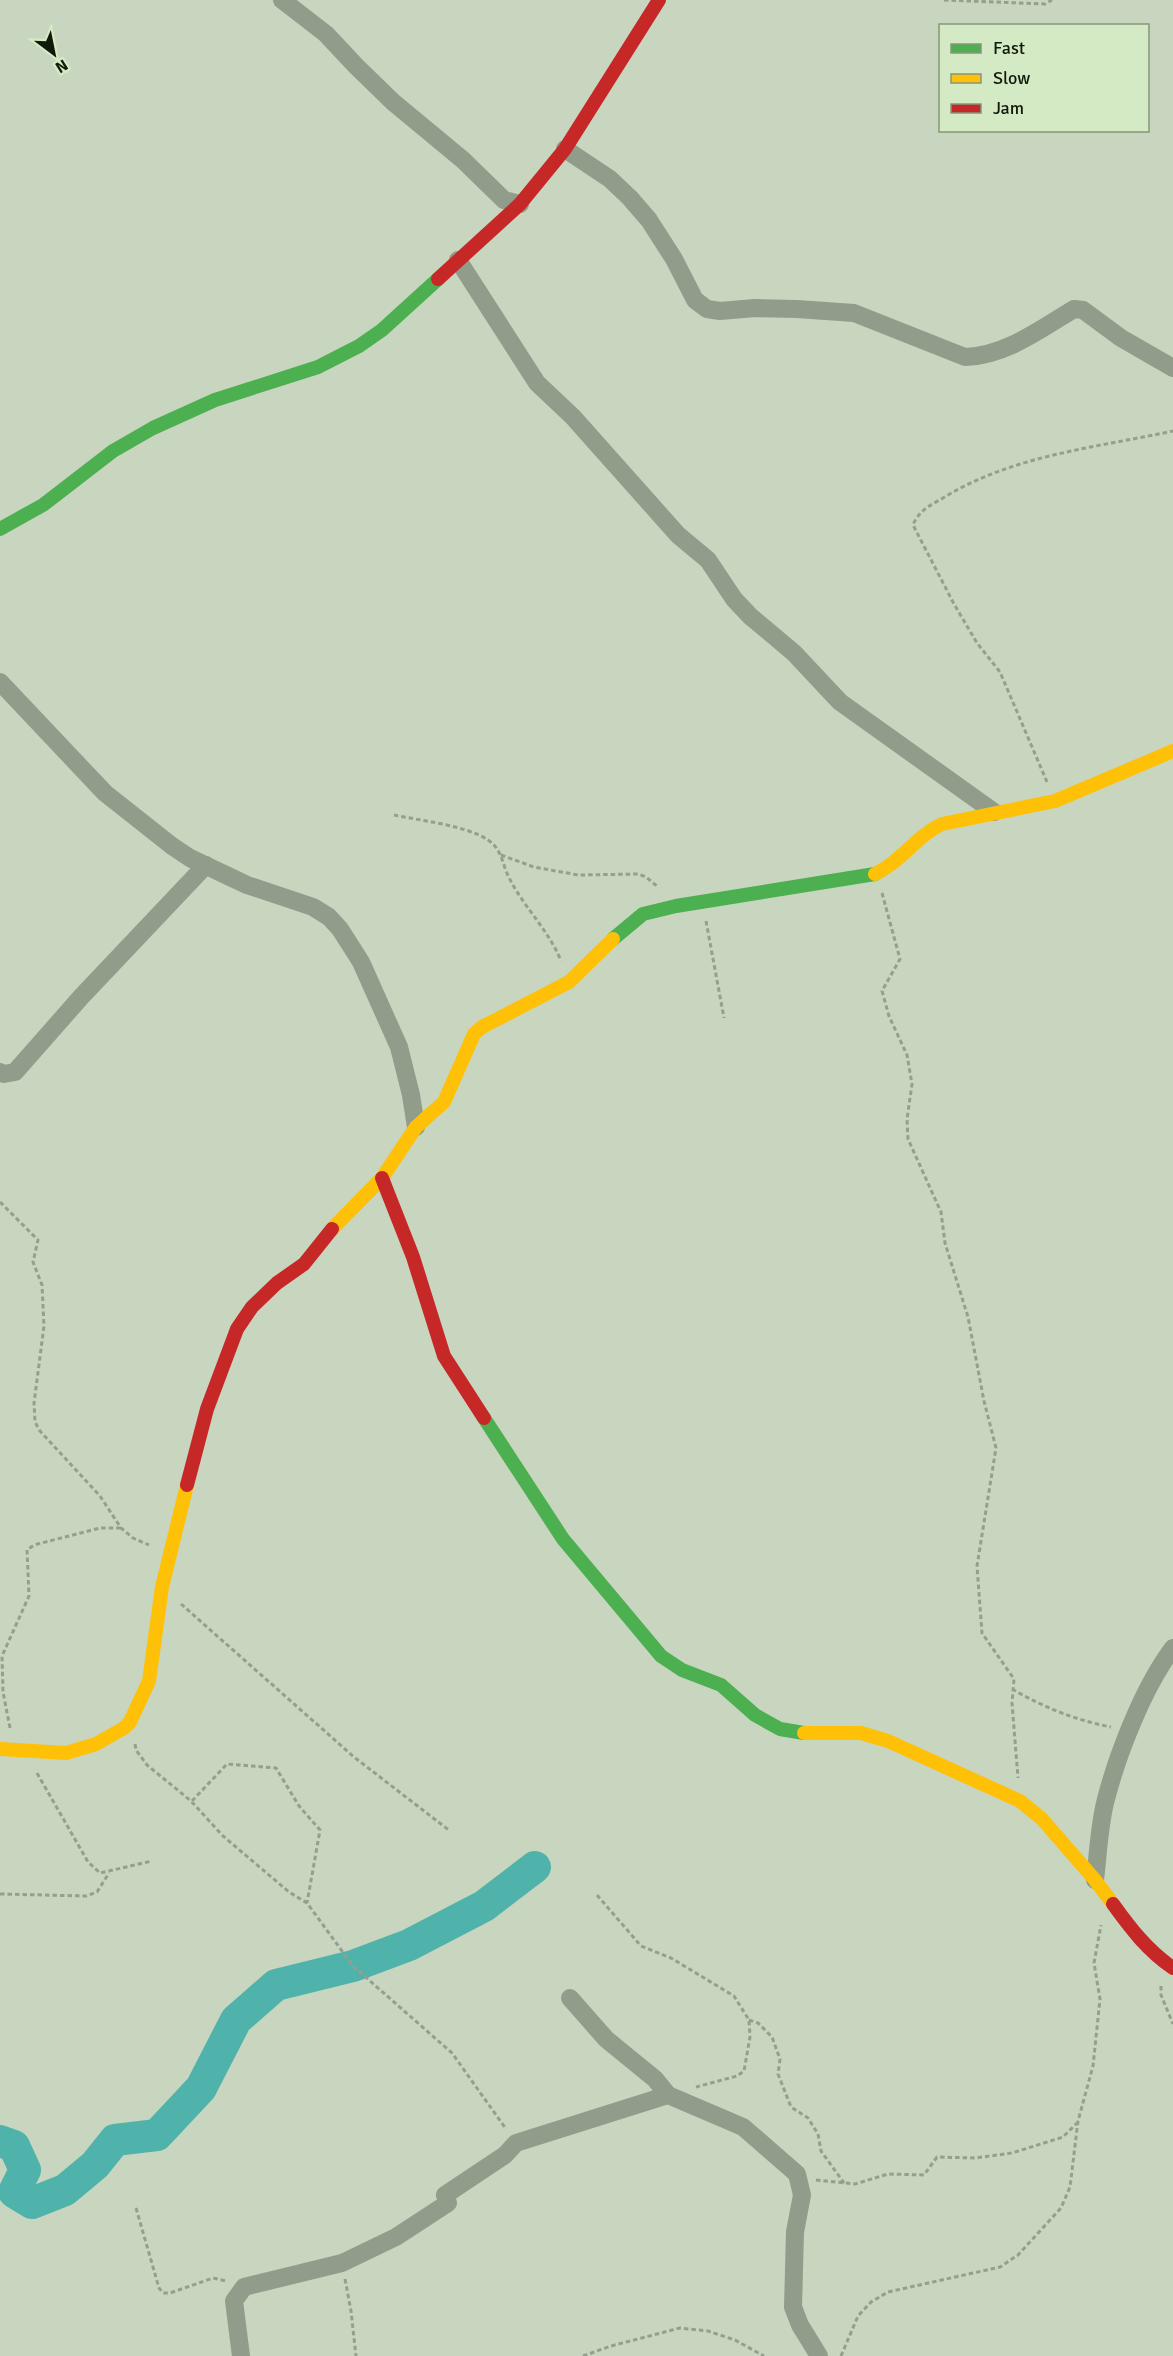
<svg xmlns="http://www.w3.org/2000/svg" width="1173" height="2356" viewBox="0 0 1173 2356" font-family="Signika,sans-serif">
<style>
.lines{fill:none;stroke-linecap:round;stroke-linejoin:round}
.river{stroke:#50b3ab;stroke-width:32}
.path{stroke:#959f8e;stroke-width:3;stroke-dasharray:4.5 3;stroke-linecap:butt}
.street{stroke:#929c8a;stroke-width:18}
.fast{stroke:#4caf50;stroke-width:14}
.slow{stroke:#ffc107;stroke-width:14}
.jam{stroke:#c62828;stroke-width:14}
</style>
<rect width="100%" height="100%" fill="#c8d5bf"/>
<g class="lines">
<path class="river" d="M0 2141 14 2146 25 2170 14 2192 32 2203 65 2190 95 2165 115 2140 157 2135 201 2088 236 2020 276 1985 353 1966 409 1945 484 1906 535 1867"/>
<path class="path" d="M944 0 1045 4 1052 0
M1047 782 1000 672 977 643 954 604 913 525C919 510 931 505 943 498 1013 455 1094 448 1173 431
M394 815C422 821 465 825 488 840 499 847 502 859 506 871 520 904 548 928 561 961
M501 855 534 867 578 875 638 874 646 877 658 887
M882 893 900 959 882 991 889 1016 907 1055 912 1084 907 1119 908 1139 941 1212 945 1243 968 1317 984 1401 996 1448 977 1566 982 1633 1014 1679 1012 1703 1018 1778
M706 921 724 1018
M0 1202 38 1240 33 1262 42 1285 44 1326 34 1403 35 1422 40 1431 100 1496 121 1528 133 1538 149 1545
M181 1604 354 1757 450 1831
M1012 1689C1043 1707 1075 1720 1111 1727
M10 1728 3 1692 2 1656 29 1596 27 1550 34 1545 100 1528H121
M135 1744 136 1750 147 1765 191 1801 223 1836 289 1892 307 1903 353 1966 452 2053 506 2129
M37 1773 88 1862 100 1873 152 1861
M192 1801 227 1764 276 1768 299 1806 320 1830 307 1903
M0 1894 86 1896 97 1892 109 1873
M597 1895 641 1946 671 1958 734 1996 749 2020 750 2037 744 2071 737 2076 696 2087
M1161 1986V1995L1173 2024
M749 2020 758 2023 772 2037 780 2059 778 2074 791 2107 808 2118 818 2134 821 2151 844 2183
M816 2180 855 2184 888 2174 924 2175 937 2157 975 2158 1012 2153 1063 2137 1077 2123
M136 2208 159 2288 163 2293H170L213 2278 226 2281
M345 2279 351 2311 356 2356
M583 2356 611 2346 680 2328 708 2331 735 2340 764 2356
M841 2356 858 2316 871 2302 888 2292 1000 2267 1018 2255 1061 2208 1070 2187 1078 2121 1093 2066 1100 1999 1094 1963 1101 1925"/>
<path class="street" d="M282 0 326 34 356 66 393 102 463 160 504 200 520 204
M565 149 610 179 630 198 649 220 674 259 695 300 707 309 720 311 755 308 797 309 854 313 965 357C1005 356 1041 329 1074 309L1083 310 1121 338 1173 368
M458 260 537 383 573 417 678 535 708 560 734 599 750 616 794 653 840 702 994 812
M0 682 105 793 172 846 190 858 247 885 313 907 329 917 340 929 361 962 399 1047 411 1095 416 1127
M0 1072 4 1074 15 1072 81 997 206 865
M1095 1880C1098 1855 1099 1828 1105 1803 1117 1755 1143 1688 1173 1648
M570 1998 606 2039 655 2079 668 2095 743 2127 797 2174 802 2195 795 2232 793 2307 800 2325 819 2356
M241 2356 234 2301 244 2287 342 2263 396 2237 448 2203 445 2195 505 2155 516 2143 668 2095"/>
<path class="fast" d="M0 529 43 505 113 451 153 428 215 400 318 367 359 346 382 330 438 279
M613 939 643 914 676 906 875 874
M484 1418 563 1539 661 1656 682 1670 721 1685 755 1715 780 1729 804 1733"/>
<path class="slow" d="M875 874C901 862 916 836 942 824L1055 801 1173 751
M332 1229 382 1178 416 1127 444 1102 474 1034 482 1027 569 982 613 939
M804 1733H861L888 1741 1020 1801 1042 1819 1095 1880 1113 1904
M0 1749 66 1753 96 1744 124 1728 130 1722 149 1681 162 1587 187 1485"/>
<path class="jam" d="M438 279 520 204 565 149 659 0
M382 1178 413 1257 444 1356 484 1418
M187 1485 207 1409 237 1329 252 1307 277 1283 304 1264 332 1229
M1113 1904C1131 1929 1148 1951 1173 1968"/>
</g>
<rect x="939" y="24" width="210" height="108" fill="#d3eac4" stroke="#85967a" stroke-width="1.5"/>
<rect x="951" y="44" width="30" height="9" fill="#4caf50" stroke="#85967a" stroke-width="1.5"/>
<text x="993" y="54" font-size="18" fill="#11190b">Fast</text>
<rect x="951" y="74" width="30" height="9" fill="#ffc107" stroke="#85967a" stroke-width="1.5"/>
<text x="993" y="84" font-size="18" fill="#11190b">Slow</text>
<rect x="951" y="104" width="30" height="9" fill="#c62828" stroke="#85967a" stroke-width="1.5"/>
<text x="993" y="114" font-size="18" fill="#11190b">Jam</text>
<g transform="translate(54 54) rotate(148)" stroke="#d3eac4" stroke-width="4.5" paint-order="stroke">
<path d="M0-4.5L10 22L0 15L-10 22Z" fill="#11190b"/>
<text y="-9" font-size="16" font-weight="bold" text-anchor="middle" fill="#11190b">N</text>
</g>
</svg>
